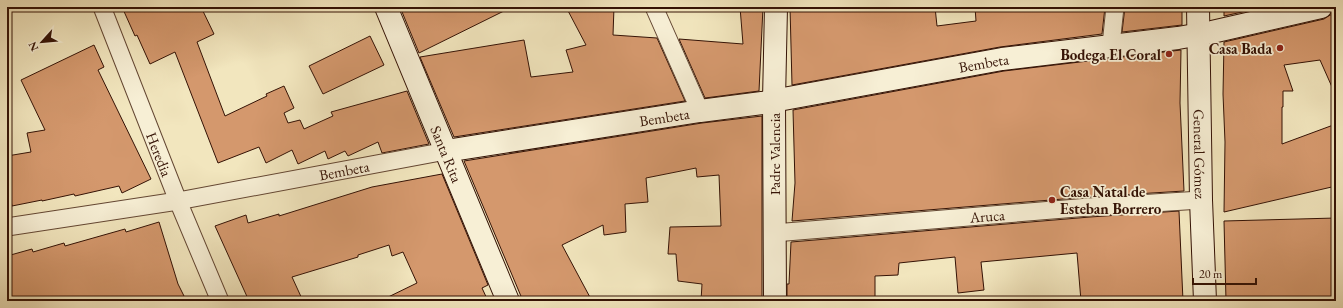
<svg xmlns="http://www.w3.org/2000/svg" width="1343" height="308" viewBox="0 0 1343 308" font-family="'EB Garamond',serif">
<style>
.building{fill:#d4986d;stroke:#341205}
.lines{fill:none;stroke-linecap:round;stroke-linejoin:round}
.street-casing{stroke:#644733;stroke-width:19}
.secondary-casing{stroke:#341205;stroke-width:24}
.street{stroke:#f7efd5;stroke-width:17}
.secondary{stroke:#f7efd5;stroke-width:22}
.poi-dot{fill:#8f2418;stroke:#f7efd5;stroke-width:1.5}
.labels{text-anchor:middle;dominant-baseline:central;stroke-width:3.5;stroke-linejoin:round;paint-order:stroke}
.poi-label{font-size:15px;font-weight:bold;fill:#341205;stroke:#f7efd5;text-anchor:end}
.street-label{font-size:15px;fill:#341205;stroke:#f7efd5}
</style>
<rect width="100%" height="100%" fill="#f2e6be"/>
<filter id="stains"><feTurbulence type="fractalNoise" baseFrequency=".005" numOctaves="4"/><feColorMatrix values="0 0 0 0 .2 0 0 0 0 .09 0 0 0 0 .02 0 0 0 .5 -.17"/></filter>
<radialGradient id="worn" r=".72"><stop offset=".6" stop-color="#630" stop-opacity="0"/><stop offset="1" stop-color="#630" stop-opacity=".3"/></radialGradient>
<path class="building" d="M122 7H201L214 34 197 42 225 116 267 96 266 94 284 86 294 108 284 113 288 123 300 120 304 129 333 116 331 112 407 91 429 144 382 153 378 142 348 156 345 151 328 159 325 151 298 164 292 150 266 163 259 147 218 163 175 52 150 64 137 35 135 36Z
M400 7H512L419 53Z
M566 7H614L613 35 657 38 685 101 454 137 420 57 524 40 531 77 573 72 566 50 586 45Z
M740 7H763L759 91 705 98 679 39 743 44Z
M790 7H935L937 26 976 21 975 7H1105L1102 34 1000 47 792 85Z
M1125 7H1182V25L1122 32Z
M1224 7H1265L1224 16Z
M1336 14V96L1320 60 1284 65 1293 91H1283V107H1282V144L1336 124V186L1224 212 1225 142 1223 94 1224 42 1324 19 1330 15Z
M370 36 384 65 323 94 309 66Z
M94 45 104 67 98 70 151 179 122 193 119 186 75 196 74 194 42 201V200L12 206 7 178V156L31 152 27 133 45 130 21 80Z
M1181 50 1180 103 1184 191 1088 197 792 221 795 183 793 110 1004 71Z
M762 116V301H701L702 284 678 281 676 254H668L670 227 721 226 719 175 697 177 696 168 646 178 648 202 625 204 626 232 604 235 603 225 562 245 592 301H523L464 161 702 123Z
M442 174 488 285 482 288 488 301H380L417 283 403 252 392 256 389 245 358 255V257L292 277 303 301H249L215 226 246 215 248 223 279 214V216L372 187Z
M1179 211 1183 301H1081L1077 253 981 262 984 290 958 293 955 257 899 263 898 275 875 276V301H787V284H789L791 242 1090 217Z
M1336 218 1335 300 1331 301H1226L1224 221Z
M159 222 178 284 184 296 174 301H7V256L32 249 33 252 64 243 65 246 125 229 126 232Z"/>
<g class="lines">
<defs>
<g id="street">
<path id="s1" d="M102 7 178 201 220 301"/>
<path d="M654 7 700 111"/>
<path d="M1111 45 1115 7"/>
<path id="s2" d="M7 227 178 201 446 151"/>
<path id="s3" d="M774 233 1089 207 1201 200"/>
</g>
<g id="secondary">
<path id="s4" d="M386 7 508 301"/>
<path id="s5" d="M1198 7 1201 200 1205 301"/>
<path id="s6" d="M446 151 700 111 762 103 1002 59 1178 38 1212 32 1321 7"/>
<path d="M775 301 774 100 776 7"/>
</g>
</defs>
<use href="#street" class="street-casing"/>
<use href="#secondary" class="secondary-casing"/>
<use href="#street" class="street"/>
<use href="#secondary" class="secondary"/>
</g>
<g class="poi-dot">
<circle cx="1280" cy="48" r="4"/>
<circle cx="1169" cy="54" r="4"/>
<circle cx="1052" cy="200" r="4"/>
</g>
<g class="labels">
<g class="poi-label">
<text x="1272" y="48">Casa Bada</text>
<text x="1161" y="54">Bodega El Coral</text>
<text x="1060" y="191" text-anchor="start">Casa Natal de<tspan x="1060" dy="17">Esteban Borrero</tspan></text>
</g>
<g class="street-label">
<text stroke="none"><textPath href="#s6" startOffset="545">Bembeta</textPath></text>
<text stroke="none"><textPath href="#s6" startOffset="221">Bembeta</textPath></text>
<text stroke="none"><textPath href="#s1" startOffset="158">Heredia</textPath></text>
<text stroke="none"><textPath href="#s4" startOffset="159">Santa Rita</textPath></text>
<text transform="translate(774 154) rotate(-90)">Padre Valencia</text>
<text stroke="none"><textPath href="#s5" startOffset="147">General Gómez</textPath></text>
<text stroke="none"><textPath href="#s2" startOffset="342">Bembeta</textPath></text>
<text stroke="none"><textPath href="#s3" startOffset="214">Aruca</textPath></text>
</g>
</g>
<rect width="1343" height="308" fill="none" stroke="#f2e6be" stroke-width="24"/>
<rect x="8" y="8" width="1327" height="292" fill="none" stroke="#341205" stroke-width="2"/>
<rect x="12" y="12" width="1319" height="284" fill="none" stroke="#341205"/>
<g transform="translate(42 42) rotate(243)" stroke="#f7efd5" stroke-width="3" paint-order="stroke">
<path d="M0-3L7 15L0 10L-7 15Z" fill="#341205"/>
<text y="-6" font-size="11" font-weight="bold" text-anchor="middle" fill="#341205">N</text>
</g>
<path d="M1193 278v6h63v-6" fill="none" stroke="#341205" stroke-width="2"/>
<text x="1199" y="278" font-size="12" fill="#341205" stroke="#f7efd5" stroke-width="3" paint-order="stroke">20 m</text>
<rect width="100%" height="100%" filter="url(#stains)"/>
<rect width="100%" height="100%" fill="url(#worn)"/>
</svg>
